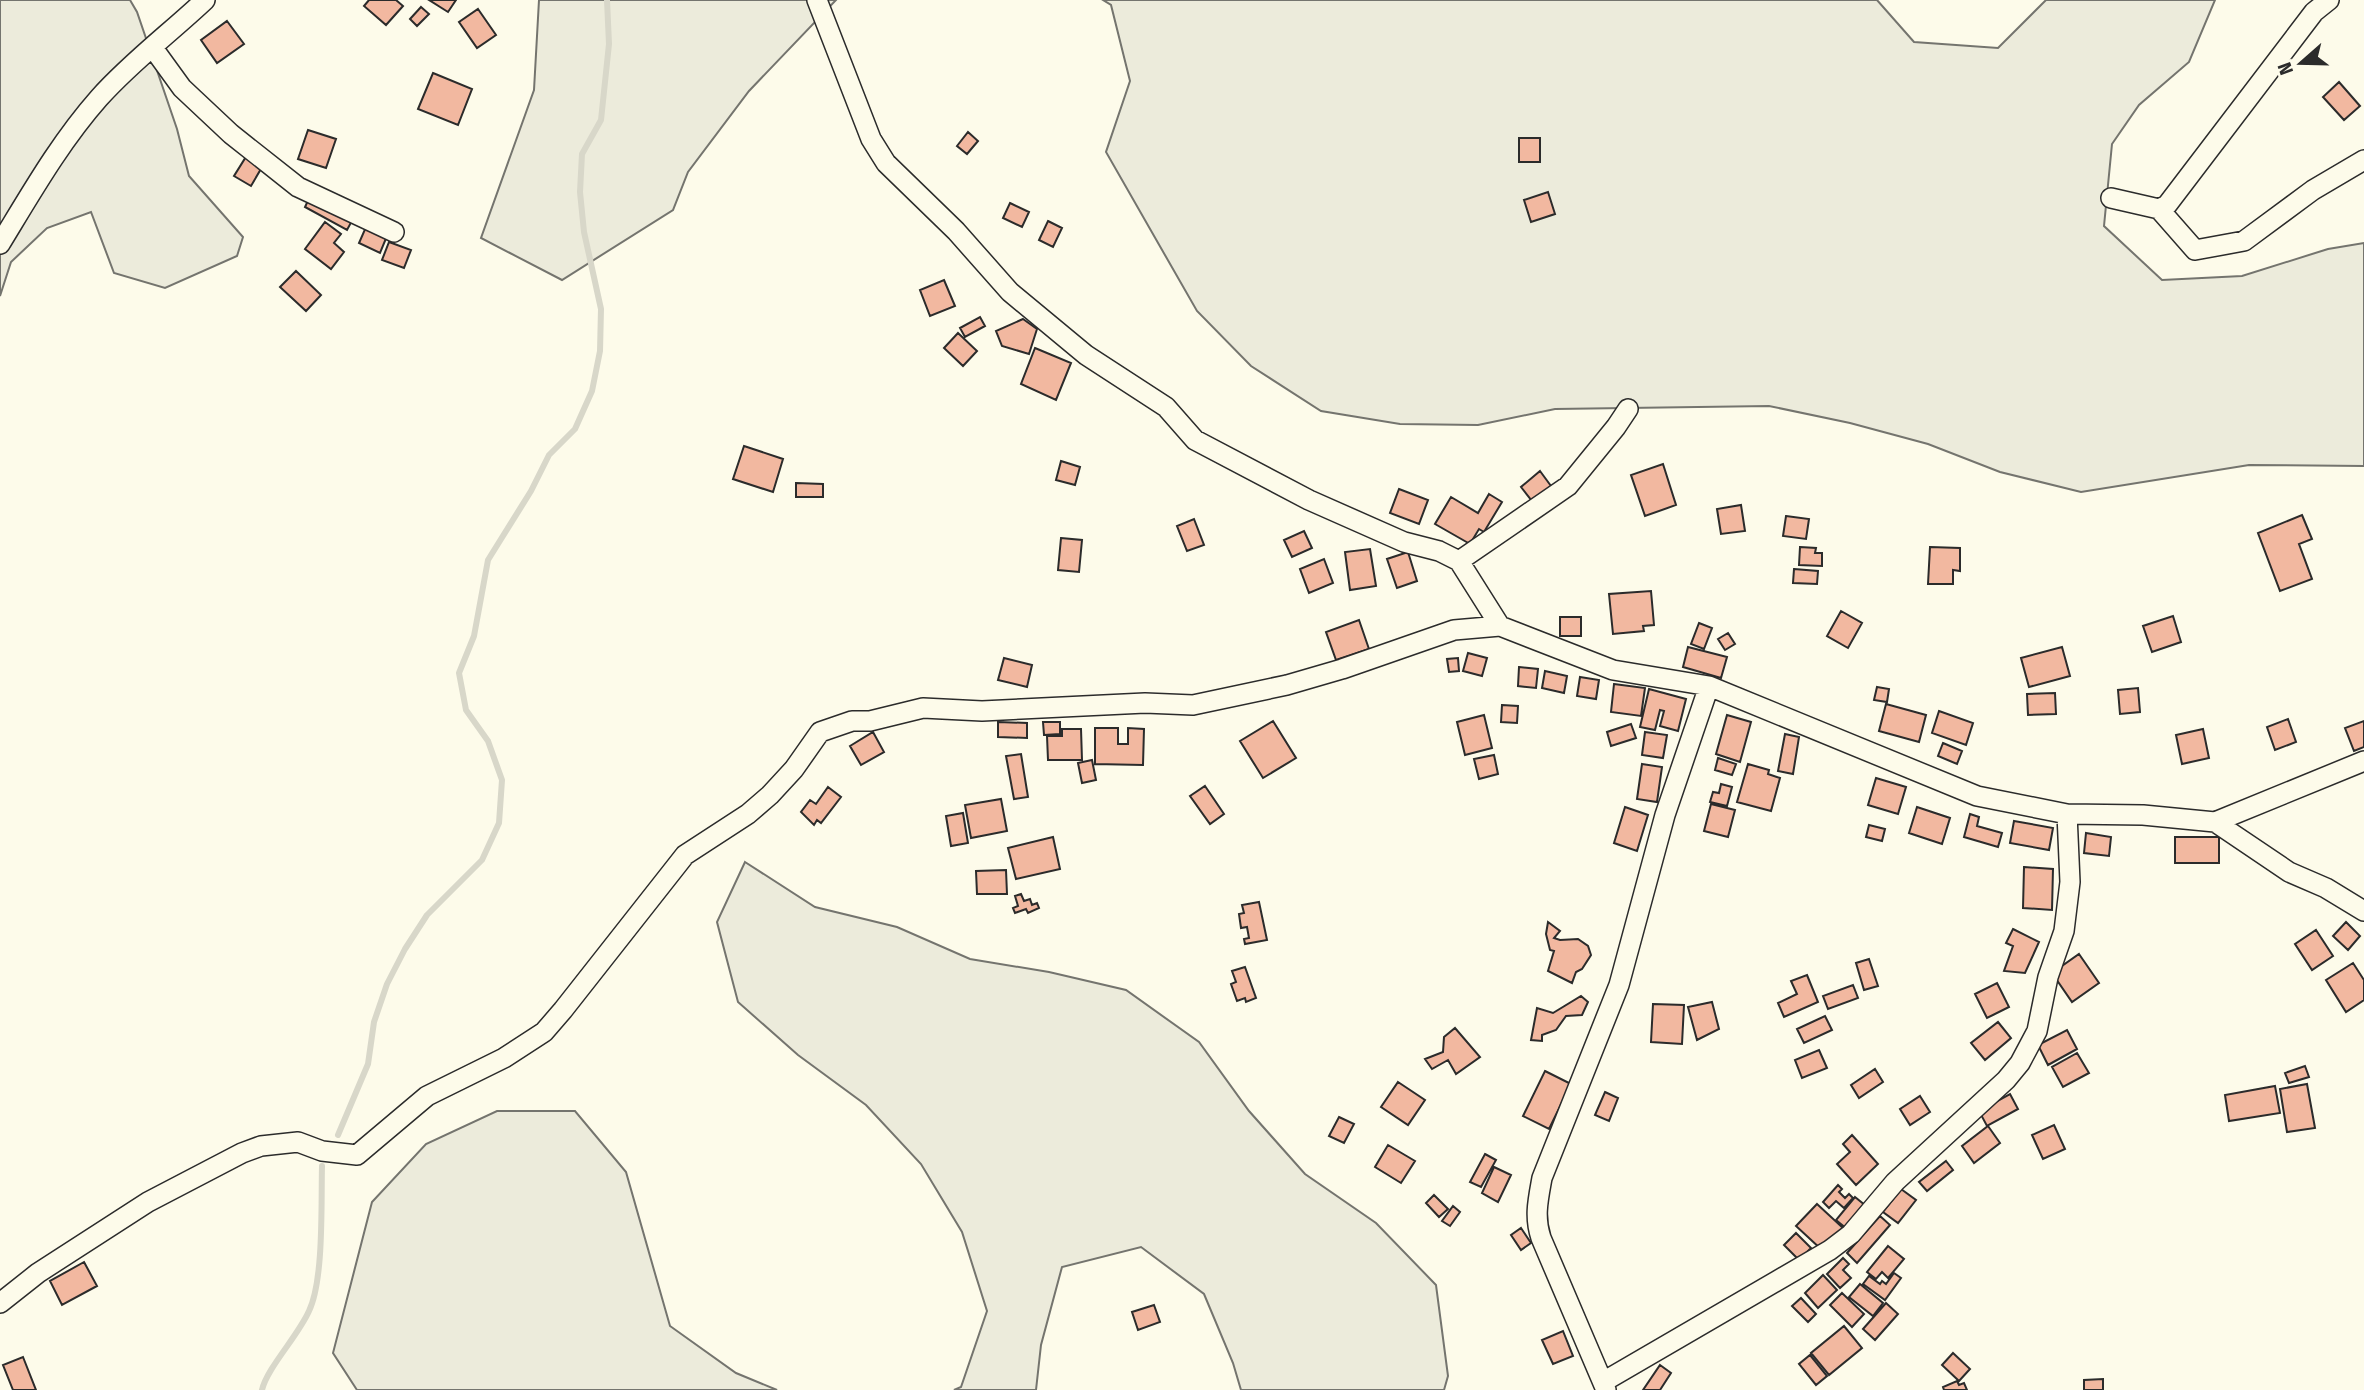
<svg xmlns="http://www.w3.org/2000/svg" width="2364" height="1390" viewBox="0 0 2364 1390" font-family="'Fira Sans Condensed',sans-serif">
<style>
.green{fill:#ecebdb;stroke:#74746e;stroke-width:2}
.lines{fill:none;stroke-linecap:round;stroke-linejoin:round}
.stream{stroke:#d8d7c9;stroke-width:6}
.building{fill:#f2b8a0;stroke:#2b2b2b;stroke-width:2}
.street-casing{stroke:#2b2b2b;stroke-width:22}
.street{stroke:#fdfbea;stroke-width:19}
</style>
<rect width="100%" height="100%" fill="#fdfbea"/>
<path class="green" d="M0 0H130L137 12 177 129 189 176 243 237 237 256 165 288 114 273 91 212 47 228 11 262 0 296Z
M539 0H836L749 91 688 172 673 210 562 280 481 238 534 90Z
M1103 0H1877L1914 42 1998 48 2046 0H2215L2189 62 2139 105 2112 144 2104 226 2162 280 2242 276 2328 249 2364 243V466L2249 465 2081 492 2000 472 1928 444 1850 423 1769 406 1555 409 1478 425 1400 424 1321 411 1251 366 1197 311 1106 152 1130 81 1111 5Z
M745 862 815 907 897 927 970 959 1049 972 1126 990 1199 1042 1249 1111 1305 1174 1376 1223 1436 1285 1448 1376 1444 1390H1241L1233 1363 1204 1294 1141 1247 1062 1267 1041 1345 1036 1390H954L961 1387 987 1311 962 1232 921 1164 866 1105 798 1055 738 1002 717 922Z
M497 1111H575L626 1172 670 1326 736 1373 777 1390H357L333 1353 372 1202 426 1144Z"/>
<g class="lines">
<path class="stream" d="M338 1135 368 1064 374 1022 387 984 405 949 427 915 482 860 499 823 502 780 488 741 466 710 459 673 474 636 488 560 531 491 549 455 575 429 592 391 600 351 601 309 584 232 580 192 582 154 601 120 609 44 607 0
M262 1390C267 1368 298 1336 309 1311 324 1280 321 1203 322 1166"/>
</g>
<path class="building" d="M369 0H396L403 6 386 25 364 6Z
M429 0H456L448 12Z
M421 7 429 14 417 26 410 19Z
M478 9 496 35 477 48 459 22Z
M227 21 244 44 217 63 201 40Z
M433 73 472 89 458 125 418 109Z
M2339 82 2360 106 2344 120 2323 97Z
M308 130 336 139 326 168 298 159Z
M968 132 978 141 967 154 957 146Z
M1519 138H1540V162H1519Z
M249 152 265 162 251 186 234 176Z
M1548 192 1555 214 1531 222 1524 200Z
M311 194 354 217 347 230 305 207Z
M1010 203 1029 212 1022 227 1003 218Z
M1048 221 1062 228 1053 247 1039 240Z
M325 222 341 234 334 243 344 252 331 269 305 249Z
M366 227 387 236 380 253 359 243Z
M389 242 411 250 404 268 382 260Z
M296 271 321 295 306 311 280 287Z
M944 280 955 306 930 316 920 290Z
M980 317 985 326 965 337 960 328Z
M1023 319 1037 329 1029 354 1002 346 996 331Z
M958 333 977 351 963 366 944 348Z
M1035 348 1071 363 1056 400 1021 384Z
M744 446 783 459 773 492 733 479Z
M1061 461 1080 467 1075 485 1056 480Z
M1663 464 1676 505 1645 516 1631 475Z
M1540 471 1551 486 1532 501 1521 487Z
M796 483 823 484V497H796Z
M1399 489 1428 500 1419 524 1390 513Z
M1489 494 1502 502 1484 532 1479 529 1470 544 1435 524 1451 497 1478 513Z
M1741 505 1745 531 1721 534 1717 509Z
M2302 515 2312 539 2299 544 2312 579 2280 591 2258 533Z
M1786 516 1809 519 1806 539 1783 536Z
M1194 519 1204 545 1187 551 1177 526Z
M1304 531 1312 548 1292 557 1284 540Z
M1061 538 1082 540 1079 572 1058 570Z
M1800 547 1816 548 1815 553H1822V566L1799 565Z
M1930 547 1960 548V571L1953 570V584H1928Z
M1370 549 1376 586 1350 590 1345 552Z
M1408 552 1417 581 1397 588 1387 559Z
M1324 559 1333 583 1309 593 1300 569Z
M1794 569 1818 571 1817 584 1793 583Z
M1651 591 1654 625 1643 626 1644 631 1613 634 1609 594Z
M1841 611 1862 623 1848 648 1827 636Z
M2173 616 2181 642 2152 652 2143 626Z
M1560 617H1581V636H1560Z
M1359 620 1369 649 1336 660 1326 632Z
M1699 623 1712 628 1704 649 1691 644Z
M1728 633 1735 644 1725 650 1718 639Z
M1688 647 1727 657 1721 678 1683 667Z
M2062 647 2070 676 2029 687 2021 658Z
M1468 653 1487 658 1482 676 1463 671Z
M1004 658 1032 665 1027 687 998 680Z
M1458 658 1459 671 1449 672 1447 659Z
M1519 667 1538 669 1536 688 1518 686Z
M1545 671 1567 676 1564 693 1542 688Z
M1580 677 1599 680 1596 699 1577 696Z
M1614 684 1645 688 1641 716 1611 712Z
M1877 687 1889 689 1887 702 1874 700Z
M2138 688 2140 712 2120 714 2118 690Z
M1649 689 1686 699 1678 731 1660 726 1664 711 1660 710 1655 730 1640 727Z
M2055 693 2056 714 2028 715 2027 694Z
M1886 704 1926 715 1919 742 1879 731Z
M1502 705 1518 706 1517 723 1501 722Z
M1939 711 1973 723 1966 745 1932 733Z
M1484 715 1492 748 1465 755 1457 722Z
M1727 715 1751 722 1740 762 1716 754Z
M2288 719 2296 742 2275 750 2267 727Z
M1273 721 1296 758 1263 778 1240 741Z
M2364 721V747L2354 751 2345 728Z
M998 722 1027 723V738L998 737Z
M1043 722H1060V734L1044 735Z
M1631 724 1636 738 1611 746 1607 732Z
M1095 728H1118V744H1128V728L1144 729 1143 765 1095 764Z
M1062 729H1081L1082 760H1048L1047 736H1062Z
M2203 729 2209 758 2182 764 2176 735Z
M873 732 884 752 861 765 850 746Z
M1645 732 1667 735 1663 758 1642 755Z
M1785 734 1799 737 1793 774 1778 771Z
M1943 743 1962 751 1957 764 1938 756Z
M1021 754 1028 797 1014 799 1006 756Z
M1494 755 1498 774 1479 779 1474 759Z
M1718 758 1736 764 1732 775 1715 770Z
M1092 760 1096 780 1082 783 1078 763Z
M1642 764 1662 767 1657 802 1637 799Z
M1748 764 1769 770 1768 774 1780 778 1771 811 1737 802Z
M1876 778 1906 787 1898 814 1868 805Z
M1721 784 1732 787 1727 806 1710 802 1713 792 1719 793Z
M1205 786 1224 814 1210 824 1190 796Z
M828 787 841 797 821 823 817 820 814 825 801 812 810 800 816 804Z
M1001 799 1007 831 971 838 965 805Z
M1711 804 1735 810 1728 837 1704 831Z
M1625 807 1648 815 1637 851 1614 843Z
M1917 807 1950 818 1942 844 1909 833Z
M963 813 968 843 951 846 946 816Z
M1970 814 1979 817 1977 826 2002 833 1998 847 1964 837Z
M2014 821 2053 828 2049 850 2010 843Z
M1869 825 1885 829 1882 841 1866 837Z
M2086 833 2111 837 2109 856 2084 853Z
M1053 837 1060 869 1016 879 1008 848Z
M2175 837H2219V863H2175Z
M2024 867 2053 869 2052 910 2023 908Z
M1006 870 1007 894H977L976 871Z
M1021 894 1024 901 1030 899 1032 905 1037 903 1039 908 1028 913 1026 909 1015 913 1013 908 1018 906 1015 896Z
M1259 902 1267 940 1245 944 1244 939 1249 938 1247 927 1241 928 1239 914 1244 913 1242 905Z
M1548 922 1560 931 1554 938 1560 940 1578 939 1588 946 1591 955 1582 969 1576 972 1572 983 1548 971 1554 951 1550 950 1546 934Z
M2346 922 2360 936 2348 950 2333 936Z
M2013 929 2039 942 2025 973 2004 971 2013 946 2006 943Z
M2316 930 2333 956 2312 970 2295 944Z
M2079 954 2099 983 2072 1002 2052 973Z
M1869 959 1878 986 1864 990 1856 963Z
M2353 963 2364 980V1000L2346 1012 2326 980Z
M1245 967 1256 998 1246 1002 1245 998 1237 1001 1231 984 1236 982 1232 971Z
M1807 975 1818 1002 1784 1017 1778 1003 1797 994 1791 981Z
M1997 983 2009 1007 1987 1018 1975 994Z
M1853 985 1858 998 1828 1009 1823 996Z
M1581 996 1588 1002 1582 1015 1566 1016 1556 1030 1542 1035V1041L1531 1040 1537 1008 1553 1013Z
M1712 1002 1719 1029 1697 1040 1688 1007Z
M1653 1004 1684 1005 1682 1044 1651 1042Z
M1825 1016 1832 1030 1804 1043 1797 1029Z
M1998 1022 2011 1038 1985 1060 1971 1043Z
M1455 1028 1480 1057 1456 1074 1448 1060 1432 1069 1425 1059 1443 1052 1444 1037Z
M2067 1030 2077 1049 2048 1065 2038 1045Z
M1819 1050 1827 1068 1802 1078 1795 1060Z
M2077 1053 2089 1073 2063 1087 2052 1067Z
M2305 1066 2309 1077 2289 1083 2285 1073Z
M1875 1069 1883 1082 1859 1098 1851 1085Z
M1545 1071 1571 1084 1549 1129 1523 1116Z
M1398 1082 1425 1100 1408 1125 1381 1107Z
M2307 1084 2315 1128 2287 1132 2280 1089Z
M2275 1086 2280 1113 2229 1121 2225 1095Z
M1605 1092 1618 1098 1609 1121 1595 1115Z
M2010 1094 2018 1109 1987 1126 1979 1111Z
M1920 1096 1930 1112 1910 1125 1900 1109Z
M1339 1117 1354 1124 1344 1143 1329 1136Z
M2054 1125 2065 1149 2043 1159 2032 1135Z
M1988 1126 2000 1143 1974 1163 1962 1146Z
M1852 1135 1878 1164 1856 1185 1837 1164 1850 1152 1843 1144Z
M1388 1145 1415 1161 1401 1183 1375 1167Z
M1485 1154 1496 1160 1481 1187 1470 1182Z
M1946 1161 1953 1170 1927 1191 1919 1182Z
M1494 1167 1511 1175 1498 1202 1482 1193Z
M1838 1185 1842 1189 1839 1192 1845 1198 1849 1194 1853 1198 1844 1208 1836 1201 1829 1208 1823 1202Z
M1901 1189 1916 1200 1898 1223 1883 1212Z
M1434 1195 1448 1209 1439 1217 1426 1203Z
M1855 1197 1866 1206 1847 1229 1836 1220Z
M1817 1204 1843 1228 1822 1250 1796 1226Z
M1453 1206 1460 1212 1450 1226 1442 1221Z
M1880 1216 1890 1225 1857 1263 1847 1253Z
M1521 1228 1531 1243 1521 1250 1511 1235Z
M1796 1233 1811 1248 1799 1260 1784 1245Z
M1888 1246 1904 1259 1888 1278 1882 1272 1876 1279 1867 1272Z
M1843 1258 1849 1264 1843 1270 1851 1278 1840 1288 1827 1274Z
M84 1262 97 1286 62 1305 50 1281Z
M1894 1273 1901 1278 1885 1300 1863 1284 1869 1276 1880 1284 1882 1281 1886 1284Z
M1823 1275 1837 1290 1818 1308 1805 1293Z
M1860 1284 1883 1303 1873 1316 1849 1297Z
M1842 1293 1864 1314 1852 1327 1830 1305Z
M1801 1298 1816 1314 1808 1322 1792 1306Z
M1886 1303 1898 1314 1875 1340 1863 1329Z
M1154 1305 1160 1322 1138 1330 1132 1312Z
M1844 1326 1862 1348 1829 1375 1811 1353Z
M1563 1331 1573 1356 1553 1364 1542 1340Z
M1953 1353 1970 1369 1959 1381 1942 1365Z
M1810 1355 1827 1376 1816 1385 1799 1364Z
M23 1357 36 1390H13L3 1365Z
M1660 1365 1671 1373 1660 1390H1643Z
M2103 1379V1390H2084V1380Z
M1957 1381 1959 1385 1964 1383 1967 1390H1944L1943 1387Z"/>
<g class="lines">
<defs>
<path id="street" d="M817 0 871 139 886 163 956 231 1010 292 1086 355 1166 407 1195 440 1309 500 1404 542 1439 551 1459 561 1500 626 1613 670 1709 686 1665 815 1619 985 1542 1178C1538 1200 1534 1217 1541 1238L1606 1390
M153 48 182 88 231 134 298 187 394 232
M2111 198 2159 209 2167 205 2314 12 2329 0
M2159 209 2195 250 2244 241 2313 190 2364 160
M0 244C30 195 60 142 99 98 131 62 170 33 205 0
M1459 561 1568 486 1616 427 1628 409
M1709 686 1977 796 2067 814 2143 815 2215 822 2364 761
M2215 822 2289 872 2326 888 2364 911
M0 1303 38 1273 148 1202 242 1153 261 1146 298 1142 322 1151 357 1155 427 1096 504 1058 544 1032 563 1010 685 855 748 814 770 795 794 769 820 732 852 721H870L923 708 982 711 1145 703 1193 705 1287 685 1342 669 1454 630 1500 626
M1603 1382 1830 1250 1851 1234 1895 1182 2006 1080 2020 1063 2037 1031 2048 977 2064 931 2070 882 2067 814"/>
</defs>
<use href="#street" class="street-casing"/>
<use href="#street" class="street"/>
</g>
<g transform="translate(2301 63) rotate(250)" stroke="#fdfbea" stroke-width="5" paint-order="stroke">
<path d="M0-5L12 26L0 18L-12 26Z" fill="#2b2b2b"/>
<text y="-10" font-size="19" font-weight="bold" text-anchor="middle" fill="#2b2b2b">N</text>
</g>
</svg>
